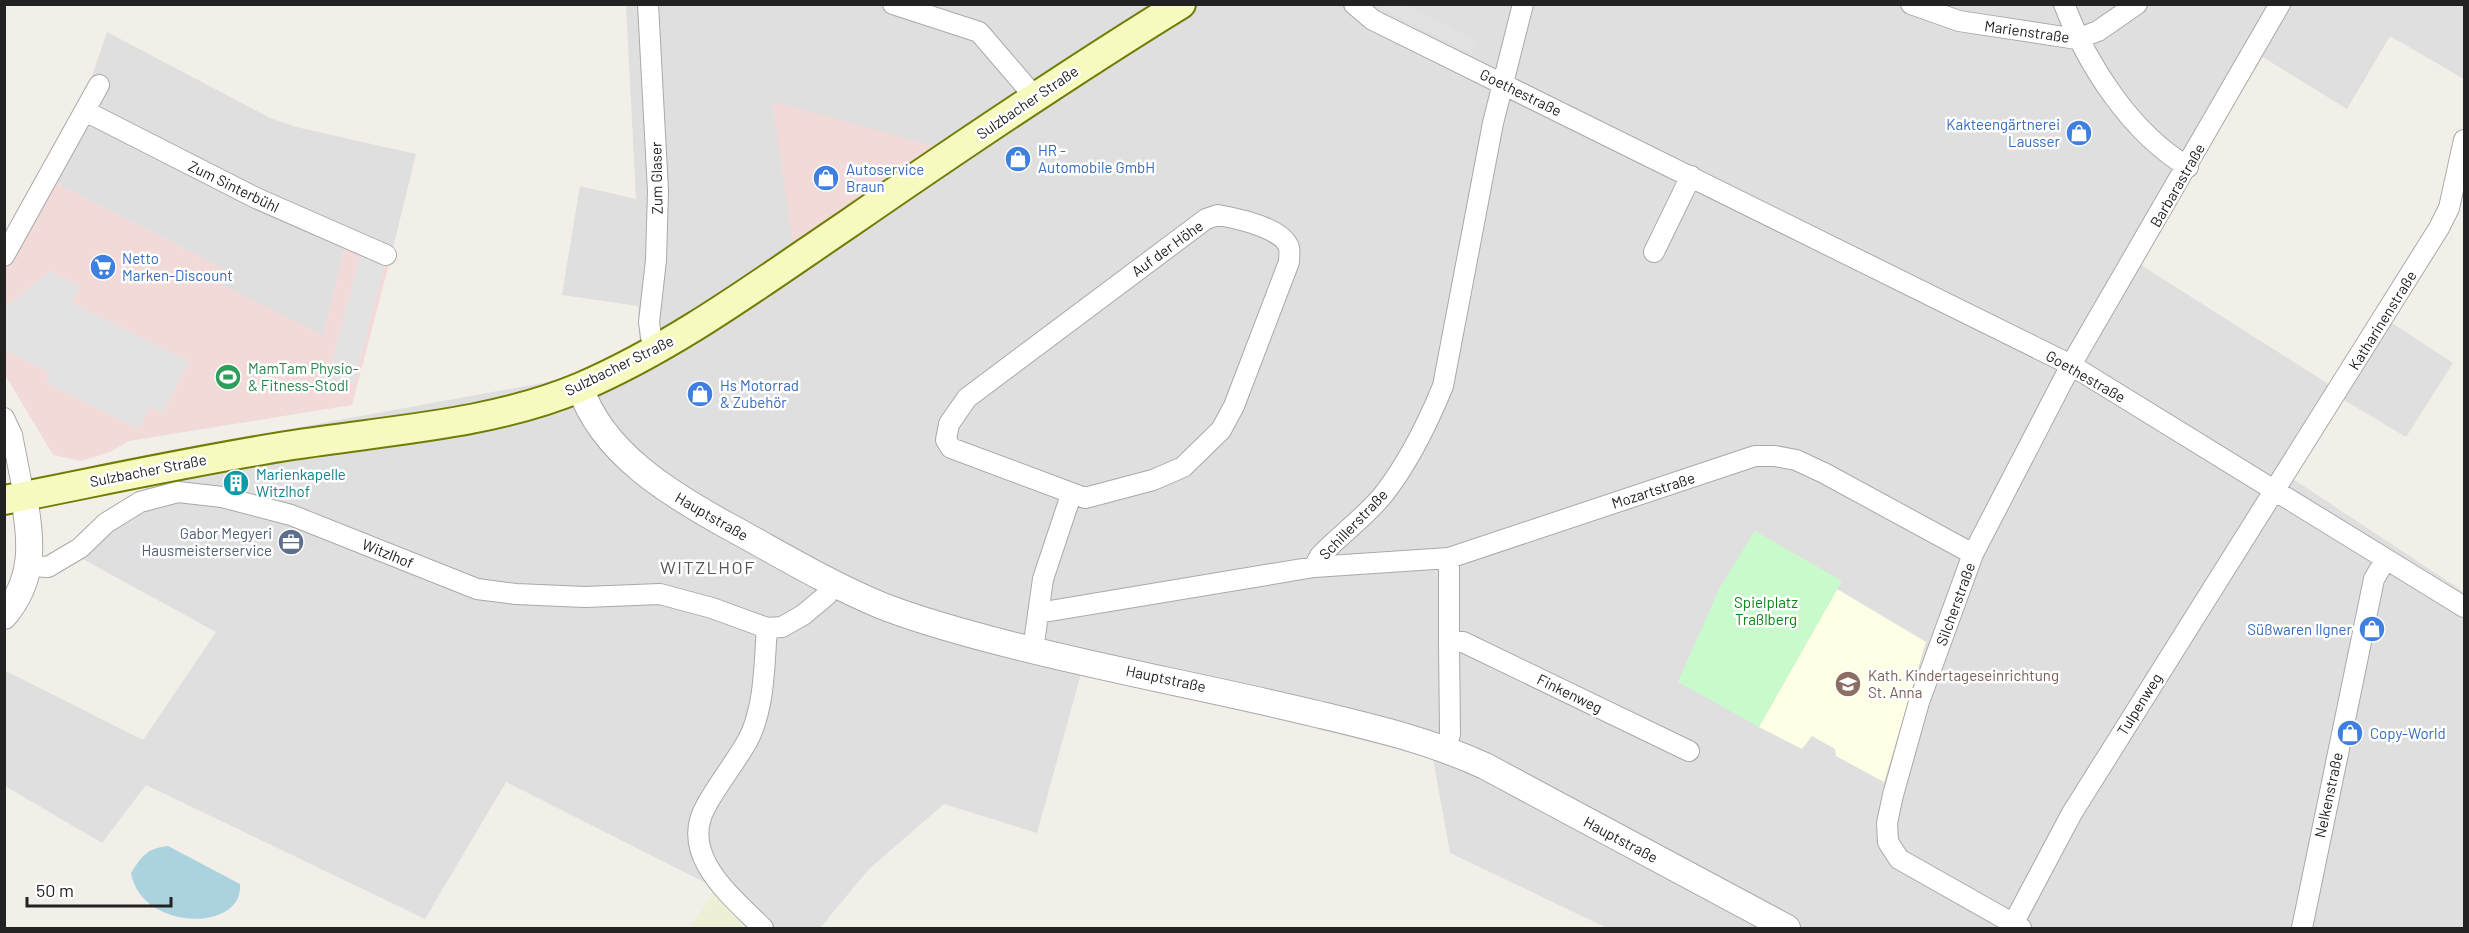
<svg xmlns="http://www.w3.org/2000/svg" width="2469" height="933" viewBox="0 0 2469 933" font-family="Barlow,sans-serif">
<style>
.residential{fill:#e0dfdf}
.commercial{fill:#f2dad9}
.education{fill:#ffffe5}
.farmland{fill:#eef0d5}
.park{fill:#c8facc}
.parking{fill:#e2e2e2}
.water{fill:#aad3df}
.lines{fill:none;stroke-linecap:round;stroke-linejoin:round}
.minor-casing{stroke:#a9a9a9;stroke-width:22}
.tertiary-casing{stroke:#a9a9a9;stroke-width:28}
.secondary-casing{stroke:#707d05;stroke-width:32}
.minor{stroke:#fff;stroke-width:20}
.tertiary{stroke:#fff;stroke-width:26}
.secondary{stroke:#f7fabf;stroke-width:28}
.labels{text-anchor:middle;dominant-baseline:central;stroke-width:5;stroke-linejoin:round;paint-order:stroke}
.street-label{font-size:15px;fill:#222;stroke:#fff}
.shop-label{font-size:15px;fill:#366cbe;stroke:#fff;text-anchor:start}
.leisure-label{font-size:15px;fill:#27864d;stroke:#fff;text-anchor:start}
.culture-label{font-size:15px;fill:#0d838f;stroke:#fff;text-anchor:start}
.service-label{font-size:15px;fill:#4e5e75;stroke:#fff;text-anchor:end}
.park-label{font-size:15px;fill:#0c8416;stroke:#fff}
.education-label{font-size:15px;fill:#785e54;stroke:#fff;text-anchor:start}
.quarter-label{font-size:18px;letter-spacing:1.5px;fill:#555;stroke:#fff}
</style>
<rect width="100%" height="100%" fill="#f2efe9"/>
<path class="residential" d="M626 5H2464V79L2390 36 2347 109 2261 56 2141 265 2330 385 2377 313 2453 363 2406 437 2339 397 2293 479 2464 592V928H1607L1450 853 1433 758 1082 670 1037 833 944 804 869 869 820 928H764L704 882 506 782 425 919 146 785 102 843 5 786 4 670 143 740 216 632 77 556 186 448 640 365 638 306 562 295 580 186 636 199Z
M107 32 270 118 296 127 416 154 390 260 346 245 323 335 217 283 224 269 39 174 91 79Z"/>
<path class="commercial" d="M772 101 933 146 793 243Z
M39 174 224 269 218 283 323 335 346 244 390 260 352 405 129 441 110 452 81 461 53 455 5 375V235Z"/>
<path class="education" d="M1837 589 1926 642 1884 782 1836 756 1835 749 1812 736 1802 749 1759 727Z"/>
<path class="farmland" d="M715 890 751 928H689Z"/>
<path class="park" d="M1755 531 1842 581 1759 727 1678 682 1720 587Z"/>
<path class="parking" d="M1384 5H1406L1477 40 1471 53 1382 9Z
M360 254 386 260 353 385 328 379Z
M49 271 80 286 72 303 189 361 163 413 150 406 139 429 46 382 50 373 5 350V308Z"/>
<path class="water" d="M168 846 240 884C244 933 141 931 131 873 143 855 146 849 168 846Z"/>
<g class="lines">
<defs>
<path id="minor" d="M648 4 658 191 656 260 649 322 651 337 658 349
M893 4 979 32 1034 96
M1354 4 1373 20 2071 365 2464 607
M1911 4 1959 21 2077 39 2098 31 2137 4
M2064 4C2087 65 2131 133 2188 167
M85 111 256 198 386 255
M1218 215C1235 218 1284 228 1289 248 1290 252 1289 258 1289 262L1234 406 1221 430 1183 467 1153 480 1085 498 951 448 946 440 949 424 967 398 1206 219Z
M1654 252 1691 176
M4 256 99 85
M4 418 12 435 24 496
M1449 558V642H1463L1689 751
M30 566 48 567 80 548 106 523 140 502 178 492 222 497 291 515 477 589 516 594 585 597 660 594 712 608 767 628 782 627 803 615 827 595 832 583
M1314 567 1320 556C1340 535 1365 517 1383 495 1409 462 1427 425 1443 386L1493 123 1523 4
M1038 613 1314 567 1449 558 1755 456H1775L1796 460 1824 473 1973 554
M1033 650 1043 579 1071 495
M1446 748 1450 734 1449 642
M2013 924 2072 813 2439 228 2449 208 2464 140
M763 928C732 897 678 855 706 806 718 784 735 763 748 740 765 707 764 665 767 628
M2021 928 1899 859 1888 842 1887 823 1893 795 1919 702 1973 554 2071 365 2280 4
M2302 928 2374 579 2386 559"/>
<path id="tertiary" d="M580 387C602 453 670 494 728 526 778 553 827 583 880 605 917 620 958 631 996 641 1102 669 1210 688 1317 714 1375 728 1431 741 1485 766L1787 928
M4 616C36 578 31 542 24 496"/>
<path id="secondary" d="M4 500C101 481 196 460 293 445 388 430 491 425 581 387 676 346 762 282 848 224 958 148 1067 74 1181 4"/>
</defs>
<use href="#minor" class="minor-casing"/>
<use href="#tertiary" class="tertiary-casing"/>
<use href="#secondary" class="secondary-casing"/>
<use href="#minor" class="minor"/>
<use href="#tertiary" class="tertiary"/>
<use href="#secondary" class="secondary"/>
</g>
<defs>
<symbol id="shop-disc" viewBox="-11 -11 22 22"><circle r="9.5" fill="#3f7fe0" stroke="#fff"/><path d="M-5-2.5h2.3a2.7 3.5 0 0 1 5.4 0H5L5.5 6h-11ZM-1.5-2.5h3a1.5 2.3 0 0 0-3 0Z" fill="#fff"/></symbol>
<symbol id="supermarket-disc" viewBox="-11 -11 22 22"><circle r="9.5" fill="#3f7fe0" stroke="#fff"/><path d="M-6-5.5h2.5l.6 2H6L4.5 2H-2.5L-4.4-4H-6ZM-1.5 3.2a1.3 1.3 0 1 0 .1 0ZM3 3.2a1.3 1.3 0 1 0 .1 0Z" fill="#fff"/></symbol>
<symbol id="stadium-disc" viewBox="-11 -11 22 22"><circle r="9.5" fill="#2e9e5b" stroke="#fff"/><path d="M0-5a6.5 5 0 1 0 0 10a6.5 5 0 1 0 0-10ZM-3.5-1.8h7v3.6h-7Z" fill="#fff"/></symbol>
<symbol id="building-disc" viewBox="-11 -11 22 22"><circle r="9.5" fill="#0f9aa8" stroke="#fff"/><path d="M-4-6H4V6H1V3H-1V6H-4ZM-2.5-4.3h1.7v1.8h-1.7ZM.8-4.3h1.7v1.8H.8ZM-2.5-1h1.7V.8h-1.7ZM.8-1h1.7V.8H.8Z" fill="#fff"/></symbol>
<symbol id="office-disc" viewBox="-11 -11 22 22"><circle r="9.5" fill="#5c6f8a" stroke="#fff"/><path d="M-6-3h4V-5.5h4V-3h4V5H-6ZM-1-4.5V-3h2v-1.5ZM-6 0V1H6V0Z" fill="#fff"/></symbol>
<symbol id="school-disc" viewBox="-11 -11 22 22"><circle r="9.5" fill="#8d6e63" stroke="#fff"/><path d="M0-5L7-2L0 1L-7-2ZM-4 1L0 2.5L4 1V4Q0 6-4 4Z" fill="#fff"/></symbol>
</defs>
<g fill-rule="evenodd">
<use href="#shop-disc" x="2064" y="118" width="30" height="30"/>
<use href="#shop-disc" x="1003" y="144" width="30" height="30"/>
<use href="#shop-disc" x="811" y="163" width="30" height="30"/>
<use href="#supermarket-disc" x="88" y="252" width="30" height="30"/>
<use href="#stadium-disc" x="213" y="362" width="30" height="30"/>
<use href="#shop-disc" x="685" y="379" width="30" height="30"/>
<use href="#building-disc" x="221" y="468" width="30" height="30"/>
<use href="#office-disc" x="276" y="527" width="30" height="30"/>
<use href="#shop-disc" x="2357" y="614" width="30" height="30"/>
<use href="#school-disc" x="1833" y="669" width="30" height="30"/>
<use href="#shop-disc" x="2335" y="718" width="30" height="30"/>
</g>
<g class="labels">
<g class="street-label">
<text transform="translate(2027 31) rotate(8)">Marienstraße</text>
<text transform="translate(1521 92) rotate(26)">Goethestraße</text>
<text transform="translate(1027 102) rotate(-34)">Sulzbacher Straße</text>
<text transform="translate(656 178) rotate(-91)">Zum Glaser</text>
<text transform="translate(2177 185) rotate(-60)">Barbarastraße</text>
<text transform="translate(234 186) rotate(26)">Zum Sinterbühl</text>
<text transform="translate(1167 248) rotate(-36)">Auf der Höhe</text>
<text transform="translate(2382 320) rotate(-58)">Katharinenstraße</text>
<text transform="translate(619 365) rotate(-26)">Sulzbacher Straße</text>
<text transform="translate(2086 376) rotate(30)">Goethestraße</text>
<text transform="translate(148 470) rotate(-11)">Sulzbacher Straße</text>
<text transform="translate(1653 490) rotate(-18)">Mozartstraße</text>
<text transform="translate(712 516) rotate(30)">Hauptstraße</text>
<text transform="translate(1353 524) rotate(-46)">Schillerstraße</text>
<text transform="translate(388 553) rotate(22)">Witzlhof</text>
<text transform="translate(1955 604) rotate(-70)">Silcherstraße</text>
<text transform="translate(1166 678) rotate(12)">Hauptstraße</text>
<text transform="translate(1570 693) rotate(26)">Finkenweg</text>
<text transform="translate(2139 704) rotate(-58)">Tulpenweg</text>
<text transform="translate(2328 795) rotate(-78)">Nelkenstraße</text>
<text transform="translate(1621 839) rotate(28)">Hauptstraße</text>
</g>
<g class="shop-label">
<text x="2060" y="124" text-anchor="end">Kakteengärtnerei<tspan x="2060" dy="17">Lausser</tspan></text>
<text x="1038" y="150">HR -<tspan x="1038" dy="17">Automobile GmbH</tspan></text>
<text x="846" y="169">Autoservice<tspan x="846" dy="17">Braun</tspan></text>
<text x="122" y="258">Netto<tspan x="122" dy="17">Marken-Discount</tspan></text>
<text x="720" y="385">Hs Motorrad<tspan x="720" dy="17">&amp; Zubehör</tspan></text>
<text x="2352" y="629" text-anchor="end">Süßwaren Ilgner</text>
<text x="2370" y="733">Copy-World</text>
</g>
<g class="leisure-label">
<text x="248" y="368">MamTam Physio-<tspan x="248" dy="17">&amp; Fitness-Stodl</tspan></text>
</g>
<g class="culture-label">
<text x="256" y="474">Marienkapelle<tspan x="256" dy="17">Witzlhof</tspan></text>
</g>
<g class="service-label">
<text x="272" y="533">Gabor Megyeri<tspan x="272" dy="17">Hausmeisterservice</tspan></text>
</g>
<g class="park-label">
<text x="1766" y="602">Spielplatz<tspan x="1766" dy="17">Traßlberg</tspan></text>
</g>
<g class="education-label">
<text x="1868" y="675">Kath. Kindertageseinrichtung<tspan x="1868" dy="17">St. Anna</tspan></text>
</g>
<g class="quarter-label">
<text x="708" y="567">WITZLHOF</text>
</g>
</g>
<rect width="2469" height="933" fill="none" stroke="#222222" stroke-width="12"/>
<path d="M27 897v9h144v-9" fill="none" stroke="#222222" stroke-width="3"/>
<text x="36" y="897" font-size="18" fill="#222222" stroke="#ffffff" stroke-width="4.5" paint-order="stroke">50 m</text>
</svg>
